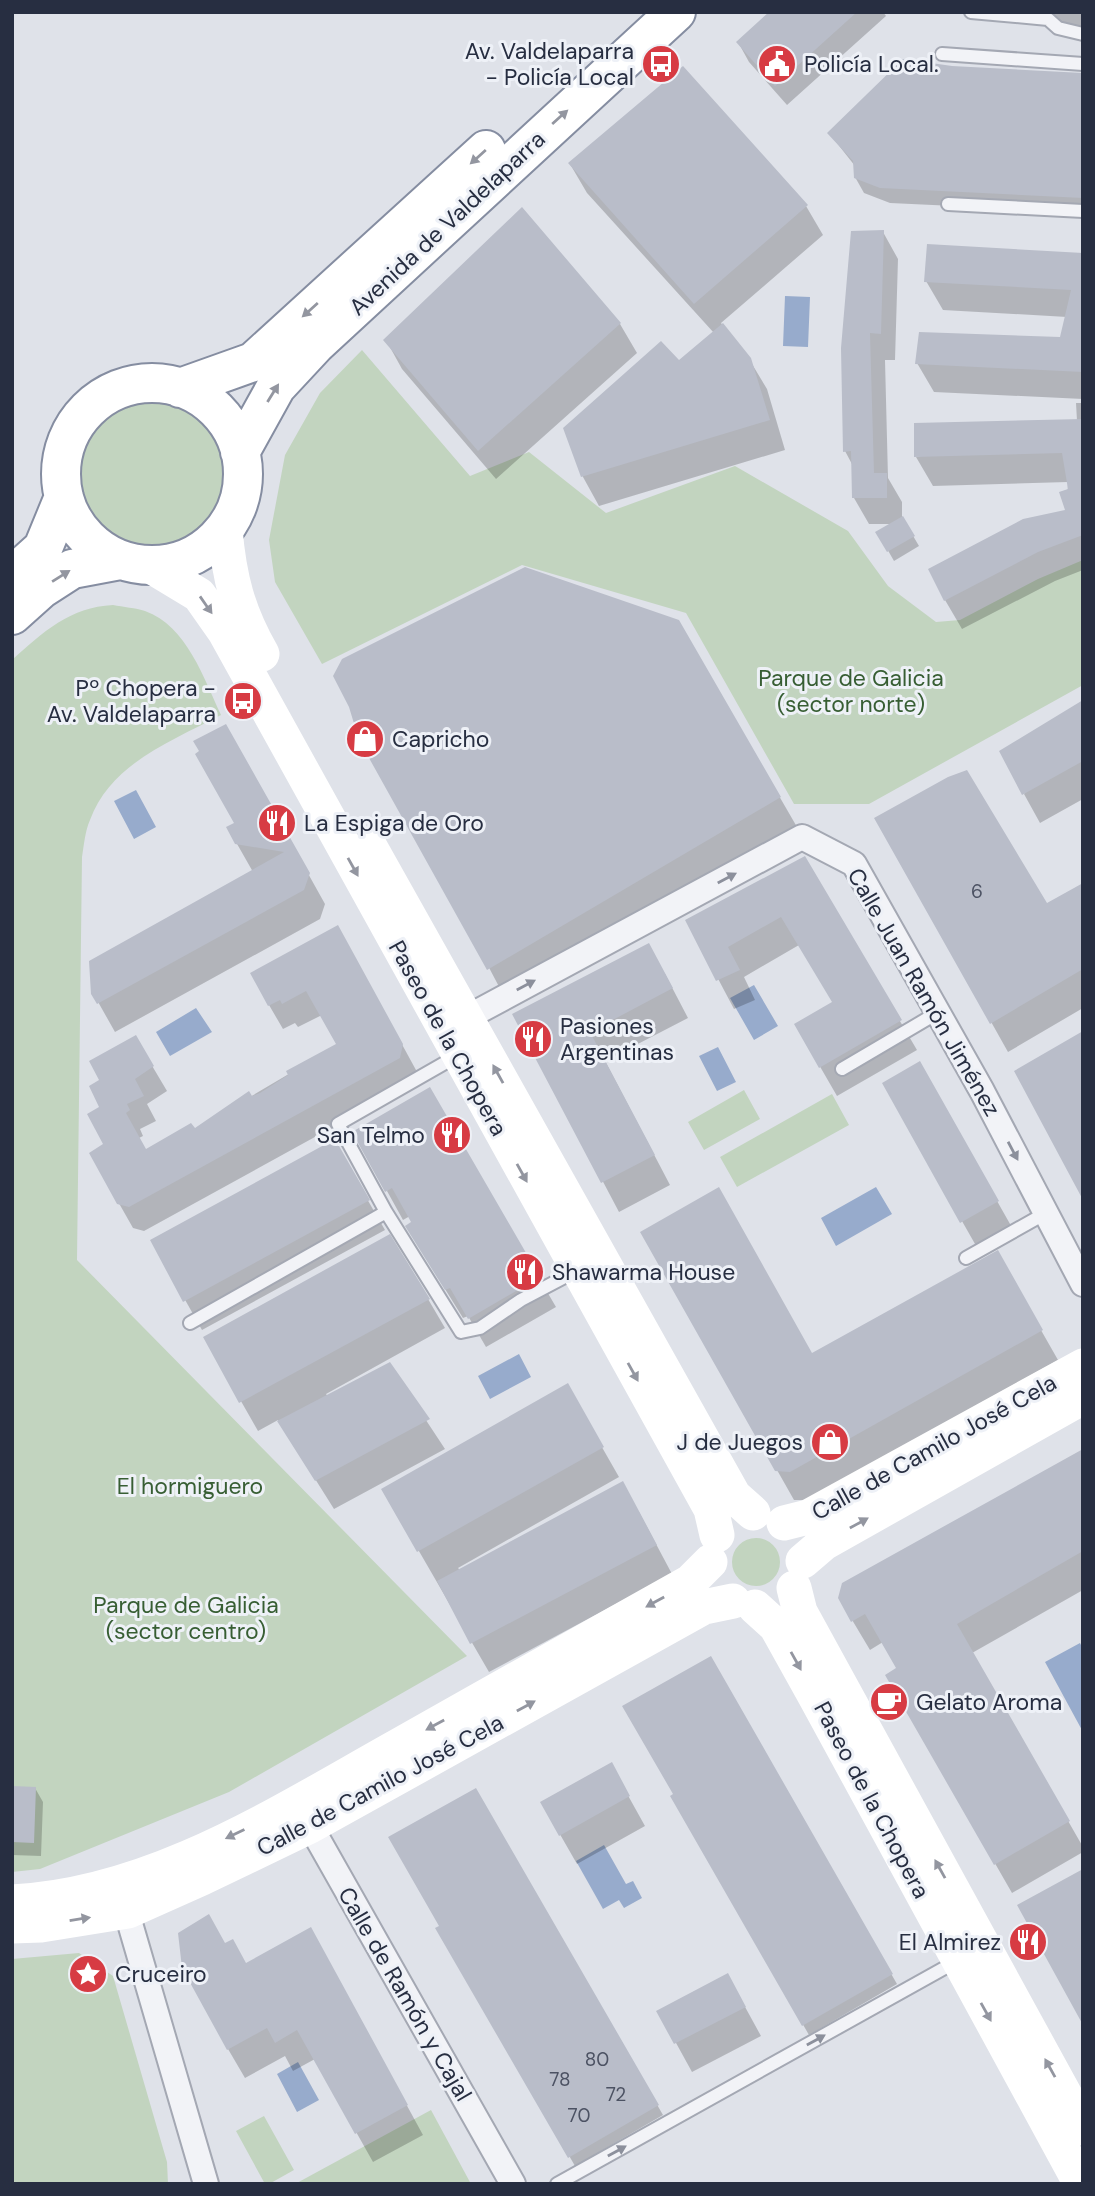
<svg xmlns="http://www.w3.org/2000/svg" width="1095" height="2196" viewBox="0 0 1095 2196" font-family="'DM Sans',sans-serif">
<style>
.green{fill:#c2d4bf}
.water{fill:#97abcc}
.shadow{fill:#0003}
.building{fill:#b9bdc9}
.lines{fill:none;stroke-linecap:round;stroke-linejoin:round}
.lane-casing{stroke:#a4a8b3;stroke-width:16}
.street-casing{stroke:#a4a8b3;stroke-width:28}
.highway-casing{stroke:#858da1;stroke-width:42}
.lane{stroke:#f2f3f7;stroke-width:12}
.street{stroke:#f2f3f7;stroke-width:24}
.secondary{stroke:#fff;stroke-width:35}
.highway{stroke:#fff;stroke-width:38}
.oneway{fill:#9396a0}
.oneway2{fill:#8c909c}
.labels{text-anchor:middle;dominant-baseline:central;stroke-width:6;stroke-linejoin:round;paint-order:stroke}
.number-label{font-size:19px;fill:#4c5263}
.poi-label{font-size:23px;fill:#272e41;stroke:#eef1f7;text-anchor:start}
.street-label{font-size:23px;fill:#272e41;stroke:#eef1f7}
.park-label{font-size:23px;fill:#375e33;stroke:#eef1f7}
</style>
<rect width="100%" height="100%" fill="#dfe2e9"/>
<path class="green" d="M362 350 470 476 529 452 606 513 735 466 848 531 888 586 936 622 960 620 1038 579 1083 560V685L869 804H794L686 613 522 565 322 664 275 582 269 540 285 455 320 393Z
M79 473a74 74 0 1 1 148 0a74 74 0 1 1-148 0Z
M113 605C123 607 136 608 145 611 187 626 204 679 221 715 172 741 111 763 90 820 85 831 84 845 82 857L77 1260 467 1656 229 1792 40 1869 12 1872V660C43 632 70 607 113 605Z
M744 1090 760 1119 704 1150 688 1122Z
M832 1094 849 1125 737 1187 720 1157Z
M732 1562a24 24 0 1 1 48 0a24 24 0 1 1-48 0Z
M79 1953 113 1976 167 2162 168 2184H12V1959Z
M431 2110 471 2184H295Z
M264 2116 294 2170 269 2184H265L236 2131Z"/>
<path class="water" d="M785 296 810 297 808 347 783 346Z
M136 790 156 827 134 839 114 801Z
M754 985 778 1026 754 1040 730 998Z
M196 1008 212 1032 170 1056 156 1032Z
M718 1047 736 1082 717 1091 699 1056Z
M876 1187 892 1214 836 1246 821 1218Z
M519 1354 531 1377 490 1399 478 1376Z
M1080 1643 1083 1649V1732L1045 1662Z
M604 1845 626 1884 633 1881 642 1898 624 1908 619 1900 603 1909 576 1861Z
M298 2062 319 2100 297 2112 277 2074Z"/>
<path class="shadow" d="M771 12H883L886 16 787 105 749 62 738 42Z
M973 12H1083V36L1059 25Z
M952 67 1083 75V212L890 203 864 193 855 177V166L829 133Z
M570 164 806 206 823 235 721 323 749 359 767 389 785 450 599 506 583 477 565 428 679 362 714 333 587 193Z
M883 232 898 259 895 360H885L888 478 902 502V517L919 546 894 561 878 533 893 524H869L854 498 853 466 845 451Z
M1083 255V399L934 392 917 363 1062 339 1067 317 943 310 926 281Z
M620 324 637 353 496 479 402 369 386 340Z
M1076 403H1083V570L1055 581 962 629 945 600 1067 511 1068 482 933 486 916 457 1077 421Z
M678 621 797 827 505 998 351 706Z
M1083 702V799L1040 823 1024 794Z
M201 752 242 755 325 904 320 919 115 1032 93 993 253 872 228 828 236 824Z
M877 819 1046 905 1083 885V1008L1008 1052Z
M804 858 917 1050 837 1096 796 1025 834 1003 799 945 744 977 755 1000 734 1009 687 920Z
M351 951 416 1070 413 1083 144 1231 133 1228 91 1154 106 1145 101 1081 135 1037 167 1091 147 1104 156 1121 140 1129 143 1136 139 1138 146 1151 194 1130 338 1045 322 1015 298 1027 295 1023 283 1029 269 1005Z
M665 974 688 1018 605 1061 670 1185 619 1212 515 1015Z
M919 1063 1014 1231 979 1251 884 1084Z
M429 1090 556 1307 486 1347 468 1316 463 1318 424 1255 410 1216 403 1220 387 1191Z
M334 1142 385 1230 202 1330 152 1241Z
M642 1232 812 1355 997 1253 1058 1360 807 1500H794Z
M428 1299 445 1328 326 1394 328 1397 389 1364 445 1449 334 1509 278 1420 258 1431 205 1338Z
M567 1386 619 1477 458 1568 460 1570 639 1512 672 1574 489 1672 383 1489Z
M1083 1451V1590L972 1653 1083 1847V1852L1012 1893 887 1675 898 1669 883 1642 870 1650 839 1598Z
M710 1659 897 1984 809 2035 672 1797 676 1795Z
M611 1765 645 1826 577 1864 542 1803Z
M12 1787 35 1788 43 1802 41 1856 12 1855Z
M476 1790 663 2115 575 2166 438 1929 441 1927Z
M225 1945 246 1965 327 1959 423 2135 373 2162 315 2059 293 2071 285 2056 245 2078 228 2049Z
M744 2005 761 2036 692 2072 659 2012Z"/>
<path class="building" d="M769 12H857L775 86 736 42Z
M903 59 952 66 1083 73V198L880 188 854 178 853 161 827 133Z
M683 66 808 205 694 304 568 163Z
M522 207 621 323 478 451 383 340Z
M884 230 881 334 870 333 874 473H887V498H852L851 451 843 452 841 348 851 231Z
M927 244 1083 253V372L915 364 919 332 1060 337 1071 290 924 282Z
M723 323 751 358 770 420 581 477 563 428 661 341 679 360Z
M1083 419V535L1038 552 944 601 928 569 1023 519 1065 510 1059 492 1068 489 1062 453 914 457V423Z
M903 516 915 536 887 552 875 532Z
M525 567 679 620 781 797 487 970 359 740 349 707 333 676 342 659Z
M1083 700V761L1022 795 999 751Z
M226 724 310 873 304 890 97 1004 91 994 89 961 284 852 235 844 226 827 234 823 195 754 199 751 193 741Z
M967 770 1047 903 1083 883V969L990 1024 874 818 948 777Z
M805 856 902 1020 819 1068 794 1024 832 1002 781 917 728 947 740 970 716 981 685 920Z
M338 925 403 1044 400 1058 129 1207 117 1204 89 1153 103 1144 87 1114 99 1107 89 1086 99 1080 89 1061 136 1035 154 1066 135 1079 144 1096 127 1104 130 1110 126 1113 146 1149 191 1123 195 1128 249 1091 252 1096 260 1093 288 1075 286 1071 336 1044 306 991 282 1004 280 1000 268 1006 250 973Z
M649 943 673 988 590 1032 655 1155 601 1183 512 1014Z
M1083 1031V1200L1014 1071Z
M920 1061 999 1201 960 1223 882 1083Z
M430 1087 540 1277 468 1319 450 1288 445 1290 405 1226 411 1222 392 1188 385 1192 352 1132Z
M335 1139 370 1200 183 1302 150 1240Z
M719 1187 812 1353 998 1250 1043 1330 790 1472 775 1471 640 1232Z
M390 1234 430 1299 239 1403 203 1337Z
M390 1362 430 1419 315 1481 277 1421Z
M568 1383 604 1447 417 1552 381 1489Z
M1083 1449V1551L957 1624 1070 1821 994 1865 885 1675 896 1668 865 1614 851 1622 838 1598 842 1583Z
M623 1481 657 1545 470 1644 437 1581Z
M711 1656 893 1974 802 2026 670 1796 673 1794 622 1706Z
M612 1762 630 1796 559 1836 540 1802Z
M12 1786 36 1787 34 1843 12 1842Z
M476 1788 659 2105 568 2158 435 1928 439 1926 388 1837Z
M1083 1869V2025L1017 1905Z
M209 1914 225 1943 233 1939 246 1963 311 1927 408 2105 355 2134 297 2030 275 2043 267 2028 227 2050 182 1968 178 1933Z
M728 1973 746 2007 674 2044 656 2011Z"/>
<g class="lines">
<defs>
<path id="lane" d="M971 12 1048 19 1058 28 1083 34
M942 54 1083 64
M948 204 1083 211
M457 1056 338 1124 386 1212 461 1332 480 1328 521 1300 576 1271
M842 1069 937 1013
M966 1258 1046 1213
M190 1323 386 1212
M557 2184 957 1961"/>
<path id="street" d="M466 1018 802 837 854 864 982 1091 1083 1284
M303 1813 513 2184
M122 1896 206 2184"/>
<path id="highway" d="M61 474a91 91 0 1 1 182 0a91 91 0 1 1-182 0Z
M180 388 253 362 486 150
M240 452 276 387 316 344 676 12
M12 576 43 548 64 497
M12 615 41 589 72 569 120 560"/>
</defs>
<use href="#lane" class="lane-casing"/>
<use href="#street" class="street-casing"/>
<use href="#highway" class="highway-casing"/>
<use href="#lane" class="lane"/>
<use href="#street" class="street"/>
<path class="secondary" d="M225 529C229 578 238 612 262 654
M151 566 199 595 225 632 711 1509 717 1535
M370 847 734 1496 753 1513
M784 1523 808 1517 1083 1366
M803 1561 824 1543 1083 1397
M794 1588 800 1612 1083 2128
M755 1607 776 1626 815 1696 1081 2184
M12 1902C153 1895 278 1813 398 1746 495 1691 592 1637 690 1582L710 1562
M12 1926 41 1925 128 1911 202 1878 310 1826 704 1607 733 1601"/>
<use href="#highway" class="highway"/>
</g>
<defs><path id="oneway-solid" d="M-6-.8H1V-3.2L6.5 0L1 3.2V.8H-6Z" transform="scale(1.75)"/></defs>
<g class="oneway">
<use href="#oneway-solid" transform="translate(560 117) rotate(-42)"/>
<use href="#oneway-solid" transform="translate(478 157) rotate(138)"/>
<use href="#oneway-solid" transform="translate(310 310) rotate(138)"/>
<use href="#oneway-solid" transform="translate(273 393) rotate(-58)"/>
<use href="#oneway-solid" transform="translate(61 576) rotate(-32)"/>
<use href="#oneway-solid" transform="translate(206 605) rotate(55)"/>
<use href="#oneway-solid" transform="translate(353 867) rotate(61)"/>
<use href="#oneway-solid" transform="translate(498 1074) rotate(-119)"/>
<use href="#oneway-solid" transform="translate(522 1173) rotate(61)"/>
<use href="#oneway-solid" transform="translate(633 1372) rotate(61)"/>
<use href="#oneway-solid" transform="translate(859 1523) rotate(-29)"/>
<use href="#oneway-solid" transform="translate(655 1602) rotate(151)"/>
<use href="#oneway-solid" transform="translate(796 1661) rotate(61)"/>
<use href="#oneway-solid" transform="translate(526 1706) rotate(-29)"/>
<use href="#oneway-solid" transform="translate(435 1725) rotate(151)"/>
<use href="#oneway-solid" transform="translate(235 1834) rotate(154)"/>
<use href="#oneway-solid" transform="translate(940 1869) rotate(-119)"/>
<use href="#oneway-solid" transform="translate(80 1919) rotate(-9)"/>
<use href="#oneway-solid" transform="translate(986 2012) rotate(61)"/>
<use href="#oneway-solid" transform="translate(1050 2068) rotate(-119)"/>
</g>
<g class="oneway2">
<use href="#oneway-solid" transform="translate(727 878) rotate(-28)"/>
<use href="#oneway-solid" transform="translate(526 985) rotate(-28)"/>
<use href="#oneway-solid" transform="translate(1013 1151) rotate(62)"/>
<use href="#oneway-solid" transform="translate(816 2040) rotate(-29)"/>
<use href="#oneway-solid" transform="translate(617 2151) rotate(-29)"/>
</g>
<defs>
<symbol id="bus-disc" viewBox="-11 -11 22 22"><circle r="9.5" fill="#d73b43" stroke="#eef1f7"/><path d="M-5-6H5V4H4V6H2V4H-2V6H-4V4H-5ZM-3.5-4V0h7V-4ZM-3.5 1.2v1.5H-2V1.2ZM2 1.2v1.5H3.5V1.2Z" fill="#fff"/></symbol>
<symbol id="civic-disc" viewBox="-11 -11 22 22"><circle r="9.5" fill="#d73b43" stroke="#eef1f7"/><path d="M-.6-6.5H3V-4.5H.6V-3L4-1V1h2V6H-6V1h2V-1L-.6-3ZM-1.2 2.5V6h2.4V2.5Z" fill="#fff"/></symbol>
<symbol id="shop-disc" viewBox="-11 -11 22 22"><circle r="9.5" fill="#d73b43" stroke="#eef1f7"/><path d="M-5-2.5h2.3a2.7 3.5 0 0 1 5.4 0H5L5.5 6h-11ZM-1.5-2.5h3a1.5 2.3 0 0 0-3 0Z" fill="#fff"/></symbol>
<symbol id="restaurant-disc" viewBox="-11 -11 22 22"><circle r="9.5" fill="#d73b43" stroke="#eef1f7"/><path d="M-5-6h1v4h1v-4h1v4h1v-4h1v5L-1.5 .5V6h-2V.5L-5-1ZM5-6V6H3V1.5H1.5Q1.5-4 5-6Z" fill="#fff"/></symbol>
<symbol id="cafe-disc" viewBox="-11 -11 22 22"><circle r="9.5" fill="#d73b43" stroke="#eef1f7"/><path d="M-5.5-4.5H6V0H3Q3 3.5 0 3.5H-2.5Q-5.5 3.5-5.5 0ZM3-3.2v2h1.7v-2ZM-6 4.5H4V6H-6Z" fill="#fff"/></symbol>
<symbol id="sight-disc" viewBox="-11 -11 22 22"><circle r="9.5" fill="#d73b43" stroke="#eef1f7"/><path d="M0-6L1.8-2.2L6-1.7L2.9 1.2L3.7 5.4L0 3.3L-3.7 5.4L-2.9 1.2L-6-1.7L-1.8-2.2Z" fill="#fff"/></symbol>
</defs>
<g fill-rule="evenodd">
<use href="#bus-disc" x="639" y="42" width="44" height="44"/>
<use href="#civic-disc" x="755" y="42" width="44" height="44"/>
<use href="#bus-disc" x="221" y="679" width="44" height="44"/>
<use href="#shop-disc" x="343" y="717" width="44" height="44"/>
<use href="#restaurant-disc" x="255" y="801" width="44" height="44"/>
<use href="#restaurant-disc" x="511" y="1017" width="44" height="44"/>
<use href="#restaurant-disc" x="430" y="1113" width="44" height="44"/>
<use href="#restaurant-disc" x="503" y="1250" width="44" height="44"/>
<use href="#shop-disc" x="808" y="1420" width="44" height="44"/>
<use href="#cafe-disc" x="867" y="1680" width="44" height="44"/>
<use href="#restaurant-disc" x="1006" y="1920" width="44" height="44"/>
<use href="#sight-disc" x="66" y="1952" width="44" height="44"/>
</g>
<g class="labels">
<g class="number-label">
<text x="977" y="891">6</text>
<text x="597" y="2059">80</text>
<text x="560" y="2079">78</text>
<text x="616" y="2094">72</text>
<text x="579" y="2115">70</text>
</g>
<g class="poi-label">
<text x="634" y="51" text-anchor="end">Av. Valdelaparra<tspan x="634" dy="26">- Policía Local</tspan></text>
<text x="804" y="64">Policía Local.</text>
<text x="216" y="688" text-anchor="end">Pº Chopera -<tspan x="216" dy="26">Av. Valdelaparra</tspan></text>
<text x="392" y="739">Capricho</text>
<text x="304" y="823">La Espiga de Oro</text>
<text x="560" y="1026">Pasiones<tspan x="560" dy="26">Argentinas</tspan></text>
<text x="425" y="1135" text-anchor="end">San Telmo</text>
<text x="552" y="1272">Shawarma House</text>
<text x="803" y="1442" text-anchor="end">J de Juegos</text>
<text x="916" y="1702">Gelato Aroma</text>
<text x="1001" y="1942" text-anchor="end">El Almirez</text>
<text x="115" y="1974">Cruceiro</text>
</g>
<g class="street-label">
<text transform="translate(447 223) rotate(-43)">Avenida de Valdelaparra</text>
<text transform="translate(924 992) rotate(60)">Calle Juan Ramón Jiménez</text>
<text transform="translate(448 1038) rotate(61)">Paseo de la Chopera</text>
<text transform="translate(934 1447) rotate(-29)">Calle de Camilo José Cela</text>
<text transform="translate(380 1785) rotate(-28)">Calle de Camilo José Cela</text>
<text transform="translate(872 1800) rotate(62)">Paseo de la Chopera</text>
<text transform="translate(405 1994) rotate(60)">Calle de Ramón y Cajal</text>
</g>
<g class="park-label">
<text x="851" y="678">Parque de Galicia<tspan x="851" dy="26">(sector norte)</tspan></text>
<text x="190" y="1486">El hormiguero</text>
<text x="186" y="1605">Parque de Galicia<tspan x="186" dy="26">(sector centro)</tspan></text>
</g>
</g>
<rect width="1095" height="2196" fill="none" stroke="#272e41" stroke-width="28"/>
</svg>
